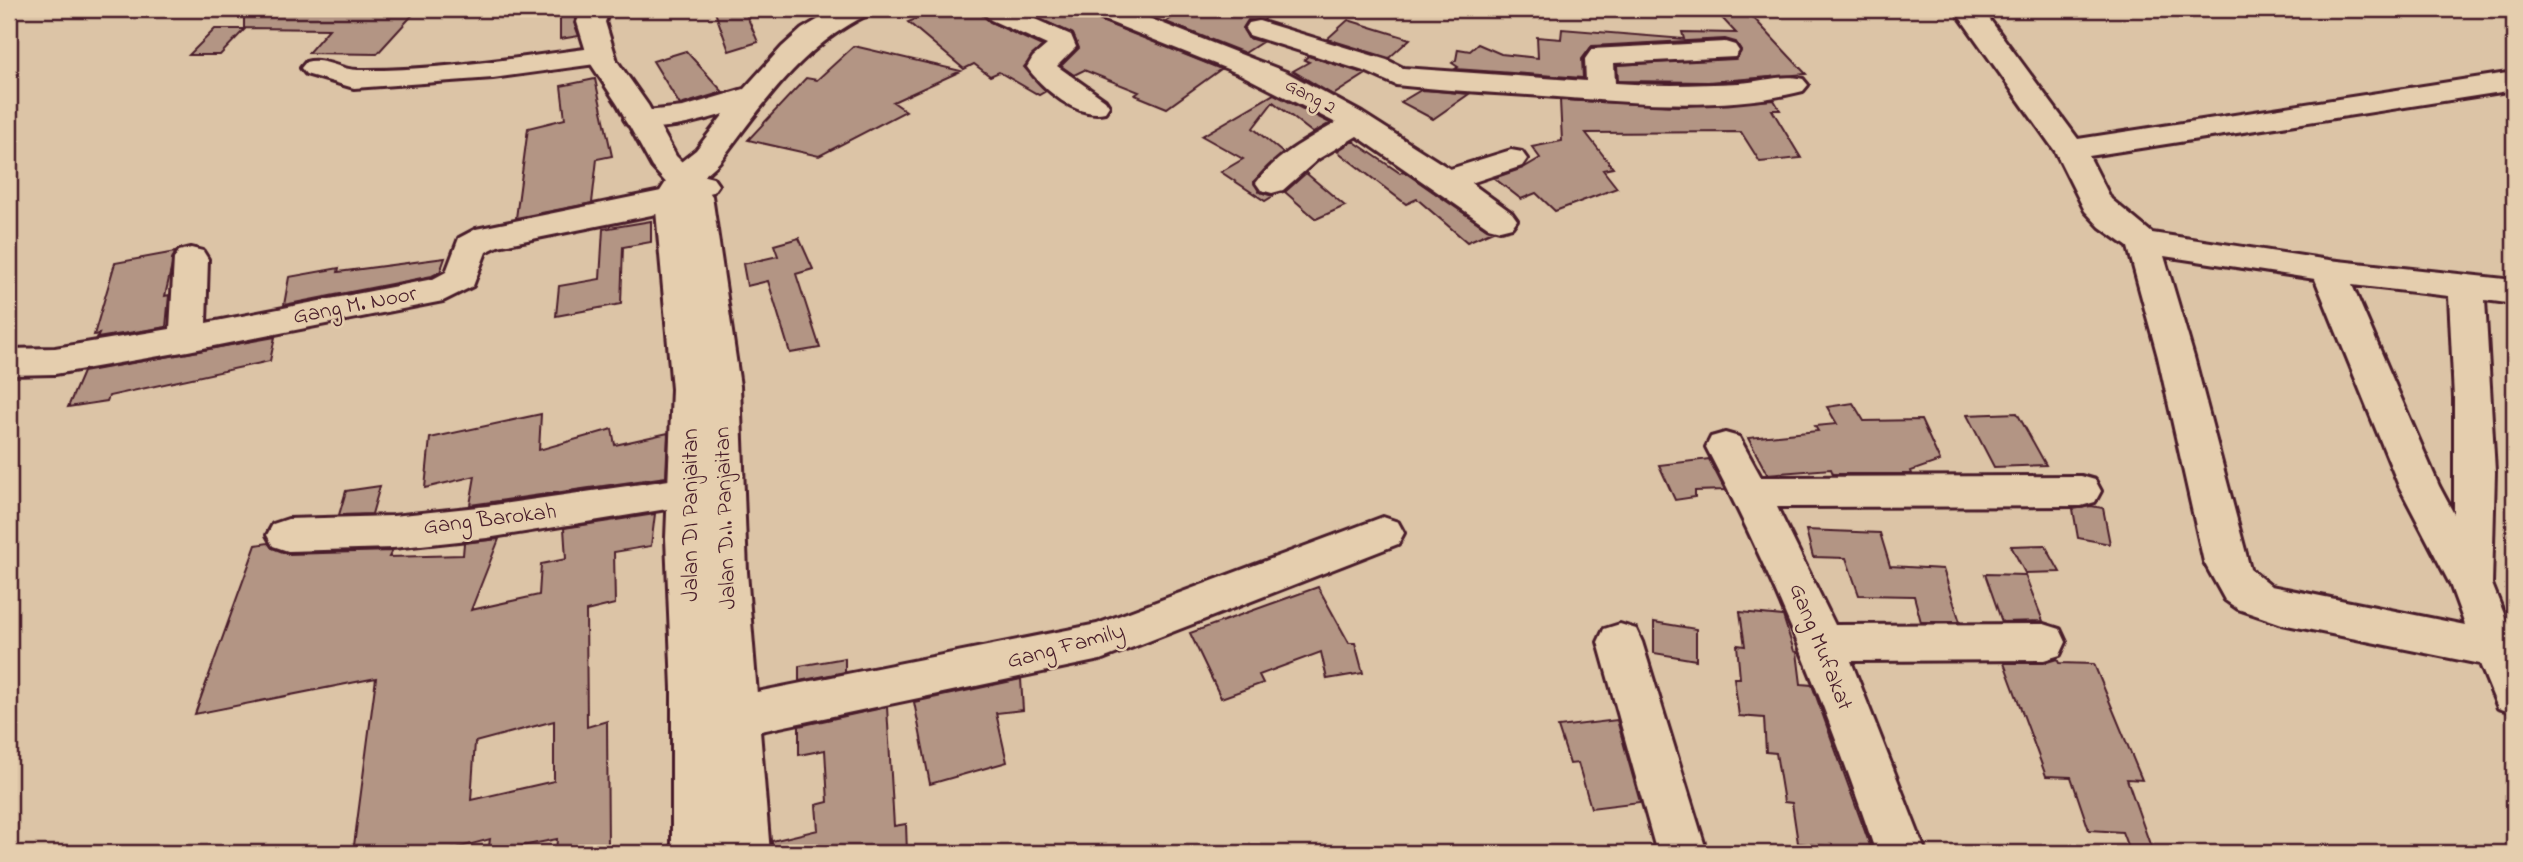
<svg xmlns="http://www.w3.org/2000/svg" width="2523" height="862" viewBox="0 0 2523 862" font-family="'Indie Flower',sans-serif">
<style>
.building{fill:#b39584;stroke:#4a1f2b;stroke-width:2;fill-rule:evenodd}
.lines{fill:none;stroke-linecap:round;stroke-linejoin:round}
.minor-casing{stroke:#4a1f2b;stroke-width:6}
.major-casing{stroke:#4a1f2b;stroke-width:6}
.highway-casing{stroke:#4a1f2b;stroke-width:6}
.minor{fill:#e5ceae;fill-rule:evenodd}
.major{fill:#e5ceae;fill-rule:evenodd}
.highway{fill:#e5ceae;fill-rule:evenodd}
.labels{text-anchor:middle;dominant-baseline:central;stroke-width:5;stroke-linejoin:round;paint-order:stroke}
.far-street-label{font-size:19px;fill:#4a1f2b;stroke:#e5ceae}
.street-label{font-size:23px;fill:#4a1f2b;stroke:#e5ceae}
</style>
<rect width="100%" height="100%" fill="#dcc4a6"/>
<filter id="ink" filterUnits="userSpaceOnUse"><feTurbulence type="fractalNoise" baseFrequency=".0143" numOctaves="2"/><feDisplacementMap in="SourceGraphic" scale="14" xChannelSelector="R" yChannelSelector="G"/><feConvolveMatrix kernelMatrix="1 2 1 2 8 2 1 2 1" color-interpolation-filters="sRGB"/></filter>
<g filter="url(#ink)">
<path class="building" d="M244 9H418L377 54 308 53 329 29 244 28Z
M560 9H579L574 23 579 36 560 39Z
M714 9H744L758 42 729 51Z
M943 9H976L990 22 1042 46 1024 67 1046 91 1039 95 999 72 990 76 974 64 964 69 908 22Z
M1018 9H1085L1091 17 1221 69 1167 108 1135 95 1139 92 1084 70 1074 75 1061 66 1079 48 1073 34Z
M1185 9H1274L1264 20H1248L1243 28 1248 38 1262 42 1245 53 1166 22Z
M1750 14 1806 74 1708 82 1618 81 1617 65 1737 58 1741 50 1736 42 1725 39 1592 46 1582 59 1583 78 1455 69 1458 67 1452 63 1456 60 1458 49 1470 51 1478 44 1501 54 1538 58 1537 37 1561 39 1562 29 1684 39 1682 32 1736 33 1722 18Z
M1348 20 1410 39 1389 58 1327 39Z
M215 29H245L220 55H189Z
M854 46 961 71 893 102 906 111 819 156 748 140 806 78 817 80Z
M686 51 723 92 680 105 653 61Z
M1308 56 1366 74 1333 95 1293 71 1309 62 1304 60Z
M595 79 612 156 597 159 592 203 516 218 528 128 565 119 561 86Z
M1421 90 1436 91 1469 94 1433 119 1401 102Z
M1274 94 1330 123 1313 133 1273 102 1253 128 1283 153 1254 181 1259 192 1273 196 1265 201 1221 172 1243 159 1202 136Z
M1560 100 1681 106 1774 100 1780 110H1772L1801 158 1760 162 1741 132 1586 133 1613 168 1603 170 1617 188 1555 211 1536 193 1521 199 1494 178 1523 168 1540 158 1532 147 1562 141Z
M1353 141 1400 173 1403 171 1487 229 1493 231 1467 242 1417 199 1406 204 1337 151Z
M1306 173 1345 206 1316 219 1285 192Z
M651 221V242L623 247 621 304 556 316 559 286 600 279 603 229Z
M799 238 813 269 796 274 820 348 790 353 768 281 747 286 743 264 778 256 774 245Z
M175 252 165 296 169 295 166 327 97 338 99 334 94 335 115 263Z
M445 258 440 272 432 276 284 305 289 277 339 268 338 272Z
M275 337 270 361 109 396 107 401 68 407 83 372Z
M1853 403 1864 421 1921 420 1940 461 1911 471 1912 474H1833L1831 469 1767 474 1748 438 1818 431 1815 426 1837 424 1827 407Z
M2017 413 2046 465 1994 467 1967 415Z
M541 414 539 450 612 429 615 445 668 433 666 477 470 505 475 476 425 488 430 438Z
M1709 459 1725 490 1695 491V497L1675 500 1659 465Z
M380 486 372 514 339 515 346 491Z
M2091 506 2103 508 2110 544 2078 538 2073 509Z
M655 514 651 546 614 552 615 604 586 611 587 727 607 721 608 847 582 853H556L557 839 488 853 490 839 439 853H353L376 678 195 714 256 545 268 543 272 548 288 554 392 551 389 557 463 555 464 543 499 539 471 610 539 595 541 564 566 559 564 528ZM554 721V781L471 800 475 742Z
M1806 530 1880 533 1890 566 1943 569 1960 622H1921L1914 596 1859 595 1846 558 1813 557Z
M2045 545 2060 572 2025 573 2011 546Z
M1985 574 2025 575 2043 621 2002 622Z
M1318 587 1349 643H1355L1363 673 1327 679 1321 652 1259 675 1263 683 1221 698 1190 633Z
M1740 612 1783 616 1794 651 1797 652 1801 684 1812 685 1872 851 1798 843 1792 803 1784 802 1776 753 1766 752 1764 718 1739 716 1734 678H1740L1737 645 1745 646Z
M1654 622 1696 629V660L1654 653Z
M845 658V672L799 681V666Z
M2057 659 2059 663 2094 664 2142 780 2127 779 2153 853H2130L2122 832 2089 830 2071 777 2046 776 2004 663H2044Z
M1021 679 1023 710 996 713 1007 762 930 784 914 702Z
M887 707 894 826 906 824 907 853H772V841L818 830 816 805 828 802 825 750 799 755V726Z
M1617 720 1640 802 1591 808 1578 763 1570 764 1558 727Z"/>
<g class="lines">
<defs>
<path id="minor" d="M979 9H1012L1071 35 1076 47 1057 66 1105 100 1109 106 1105 112C1077 119 1042 88 1027 67L1033 57 1047 45 991 20Z
M1088 9H1126L1286 72 1362 113 1450 169 1511 150 1522 152 1527 159 1522 166 1471 183 1512 213 1517 220 1512 227 1500 230 1488 227 1357 136 1318 159 1283 190 1272 193 1261 190 1256 183C1275 156 1308 139 1336 123L1240 74 1092 15Z
M1954 9H1982L2078 139 2514 72V90L2089 156 2111 199 2152 233 2329 260 2514 280V304L2485 300 2495 472 2492 584 2514 639V713L2498 708 2480 664 2282 624 2238 609 2225 600 2204 562 2158 357 2128 247 2100 227 2085 211 2055 151ZM2164 256 2315 279 2399 486 2450 584 2465 625 2271 586 2250 569 2194 357ZM2352 285 2449 296 2454 398V514L2439 486Z
M1259 21 1387 60 1403 68 1586 81 1585 59 1592 49 1725 42 1735 45 1739 51 1735 57 1614 63 1615 83C1657 86 1698 85 1739 83 1761 82 1783 74 1803 79L1808 85 1803 91C1724 111 1638 103 1557 97 1503 93 1449 91 1396 85L1367 72 1249 35 1245 29 1249 23Z
M600 47 610 50 614 56 610 62 493 78 354 88 306 74 301 68 306 62C325 57 339 70 358 70 435 71 523 57 600 47Z
M695 187 706 190 711 197 706 204 498 246 486 252 473 286 443 301 188 351 55 374 9 375V349L55 348 170 329 174 259 179 251 191 248 203 251 208 259 206 323 433 279 446 272 459 238 476 229 671 189Z
M1725 433 1739 437 1761 477 2081 476 2095 480 2101 491 2095 502 2081 506 1777 507 1835 625 2044 624 2060 629 2066 642 2060 655 2044 660 1851 661 1926 853H1876C1829 713 1775 578 1706 447L1711 437Z
M690 477 704 481 710 492 704 503 487 538 393 548 288 551 273 546 267 535 273 524 288 519 393 516 487 506Z
M1383 517 1398 522 1404 533 1398 544 1100 660 737 736 721 730 714 716 721 702 737 696 1097 624Z
M1620 624 1636 629 1642 642 1707 853H1657L1598 642 1604 629Z"/>
<path id="major" d="M582 9H610L605 22 617 61 648 105 676 156 693 173 713 178 718 185 713 192 702 195 671 188 652 167 618 105 589 61 577 22Z"/>
<path id="highway" d="M836 9H871L867 15C801 47 764 103 721 160 713 170 702 175 695 186L707 189 712 196 740 386 747 572 770 853H672V689L666 538 672 389 655 199 677 165 696 150 724 114C694 123 659 133 628 125L624 119 628 113 683 107 744 89 782 47 802 29Z"/>
</defs>
<use href="#minor" class="minor-casing"/>
<use href="#major" class="major-casing"/>
<use href="#highway" class="highway-casing"/>
<use href="#minor" class="minor"/>
<use href="#major" class="major"/>
<use href="#highway" class="highway"/>
</g>
</g>
<g class="labels">
<g class="far-street-label">
<text transform="translate(1310 97) rotate(28)">Gang 2</text>
</g>
<g class="street-label">
<text transform="translate(355 306) rotate(-11)">Gang M. Noor</text>
<text transform="translate(691 515) rotate(-90)">Jalan DI Panjaitan</text>
<text transform="translate(726 518) rotate(-92)">Jalan D.I. Panjaitan</text>
<text transform="translate(490 520) rotate(-7)">Gang Barokah</text>
<text transform="translate(1066 647) rotate(-15)">Gang Family</text>
<text transform="translate(1820 647) rotate(68)">Gang Mufakat</text>
</g>
</g>
<rect width="2523" height="862" fill="none" stroke="#e5ceae" stroke-width="35"/>
<rect x="18" y="18" width="2488" height="827" fill="none" stroke="#4a1f2b" stroke-width="2.5" filter="url(#ink)"/>
</svg>
